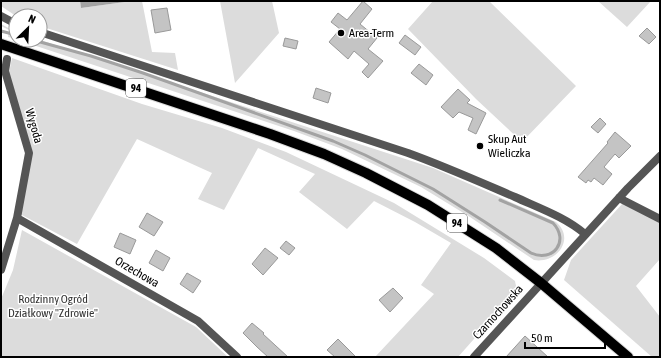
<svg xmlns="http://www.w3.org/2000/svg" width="661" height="358" viewBox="0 0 661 358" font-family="'Asap Condensed',sans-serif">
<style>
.green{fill:#dcdcdc}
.water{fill:#a3a3a3}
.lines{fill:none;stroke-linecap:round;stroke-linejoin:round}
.stream{stroke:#a3a3a3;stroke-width:3}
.building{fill:#c4c4c4;stroke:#999}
.primary-casing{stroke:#dbdbdb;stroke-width:12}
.minor{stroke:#555;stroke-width:8}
.tertiary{stroke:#555;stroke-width:8}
.primary{stroke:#000;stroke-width:10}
.poi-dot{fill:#000;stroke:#fff;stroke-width:1.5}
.labels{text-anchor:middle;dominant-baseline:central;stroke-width:3;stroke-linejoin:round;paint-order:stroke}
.shield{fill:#fff;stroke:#4c4c4c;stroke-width:1}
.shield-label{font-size:11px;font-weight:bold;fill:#000}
.poi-label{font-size:12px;fill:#000;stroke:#fff;text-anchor:start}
.street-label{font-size:12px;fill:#000;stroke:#fff}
.park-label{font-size:12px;fill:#333;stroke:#fff}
</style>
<rect width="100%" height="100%" fill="#fff"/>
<path class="green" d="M1 1H80L81 8 132 1H142L152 52 175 53 178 70 40 26V16H16L1 6Z
M220 1H272L279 33 235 83Z
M433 1H489L576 86 522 142 476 99 408 29Z
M598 1H651L627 27Z
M1 24 16 32V39L8 37 9 30 1 26Z
M18 40H40L433 168 556 222C576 239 556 264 534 260L470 217 421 187 342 149 294 131Z
M12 58 142 104 222 128 286 152 394 203 484 258 515 281 516 286 514 296 505 304 458 357H375L434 294 421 285 451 243 415 222 374 201 347 229 299 192 315 174 258 148 224 210 198 199 212 173 137 139 77 244 20 214 32 151 9 73Z
M623 203 660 222V259L636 286 660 317V357H652L564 280 571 260Z
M22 230 196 327 228 357H1V299L13 270Z"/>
<path class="water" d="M80 1H132L81 8Z"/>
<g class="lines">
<path class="stream" d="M1 31 16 35
M33 40 91 56 143 73 333 141 365 155 433 189 485 222 531 253C553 263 570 241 553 223L500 200"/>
</g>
<path class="building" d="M363 1 372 9 360 24 377 38 368 49 383 61 368 78 362 72 369 64 354 51 348 59 329 42 340 29 331 22 338 13 347 20Z
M167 8 171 30 155 33 151 10Z
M647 28 656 37 649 44 639 36Z
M405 35 421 47 415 55 399 43Z
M285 38 298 41 296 49 283 46Z
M419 64 433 75 426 85 411 73Z
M316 88 331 93 328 103 313 98Z
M458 89 470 100 467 103 486 113 476 134 468 130 473 118 459 112 453 118 441 107Z
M600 118 606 124 598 133 591 127Z
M615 132 631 146 619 158 615 154 604 167 612 174 603 185 594 178 591 182 588 180 586 183 578 177 608 143 607 142Z
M147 213 163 222 154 236 139 227Z
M120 233 136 240 130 254 114 247Z
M286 241 295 248 289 255 280 248Z
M265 248 278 258 263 275 252 264Z
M156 250 170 258 163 271 149 263Z
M187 273 201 281 193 293 180 284Z
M393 288 403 298 390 312 379 300Z
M252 323 264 333 263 334 288 357H268L257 347 243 333Z
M525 336 548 357H506Z
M338 339 356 357H335L327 350Z"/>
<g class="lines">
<defs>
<path id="primary" d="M1 44 270 134 324 154 366 173 428 205 496 248 541 283 628 357"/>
</defs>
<use href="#primary" class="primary-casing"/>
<path class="minor" d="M619 198 660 219
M17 218 198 321 237 357
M1 270 17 218 29 153 5 71 7 59"/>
<path class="tertiary" d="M1 16 16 24
M40 32 408 153C444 166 480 182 515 197 539 208 565 217 585 234
M474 357 628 188 660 156"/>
<use href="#primary" class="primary"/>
</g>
<g class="poi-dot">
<circle cx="341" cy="33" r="4"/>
<circle cx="480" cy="146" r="4"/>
</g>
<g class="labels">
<g class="shield">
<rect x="126" y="79" width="20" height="18" rx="3"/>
<rect x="447" y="214" width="20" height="18" rx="3"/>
</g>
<g class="shield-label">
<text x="136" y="88">94</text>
<text x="457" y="223">94</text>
</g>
<g class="poi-label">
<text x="349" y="33">Area-Term</text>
<text x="488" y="139">Skup Aut<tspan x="488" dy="14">Wieliczka</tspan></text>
</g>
<g class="street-label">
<text transform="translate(34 126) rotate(74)">Wygoda</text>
<text transform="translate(137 272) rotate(30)">Orzechowa</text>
<text transform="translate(498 312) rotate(-48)">Czarnochowska</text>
</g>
<g class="park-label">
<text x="53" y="299">Rodzinny Ogród<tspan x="53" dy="14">Działkowy "Zdrowie"</tspan></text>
</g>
</g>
<rect width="661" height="358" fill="none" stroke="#000000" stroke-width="4"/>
<g transform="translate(28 28) rotate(24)"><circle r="19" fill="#ffffff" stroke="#999999"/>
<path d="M0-3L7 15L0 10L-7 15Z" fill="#000000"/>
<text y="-6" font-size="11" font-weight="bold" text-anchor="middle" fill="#000000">N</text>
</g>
<path d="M525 342v6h80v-6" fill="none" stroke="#000000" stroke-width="2"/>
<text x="531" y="342" font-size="12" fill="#000000" stroke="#ffffff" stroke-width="3" paint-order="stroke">50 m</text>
</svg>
